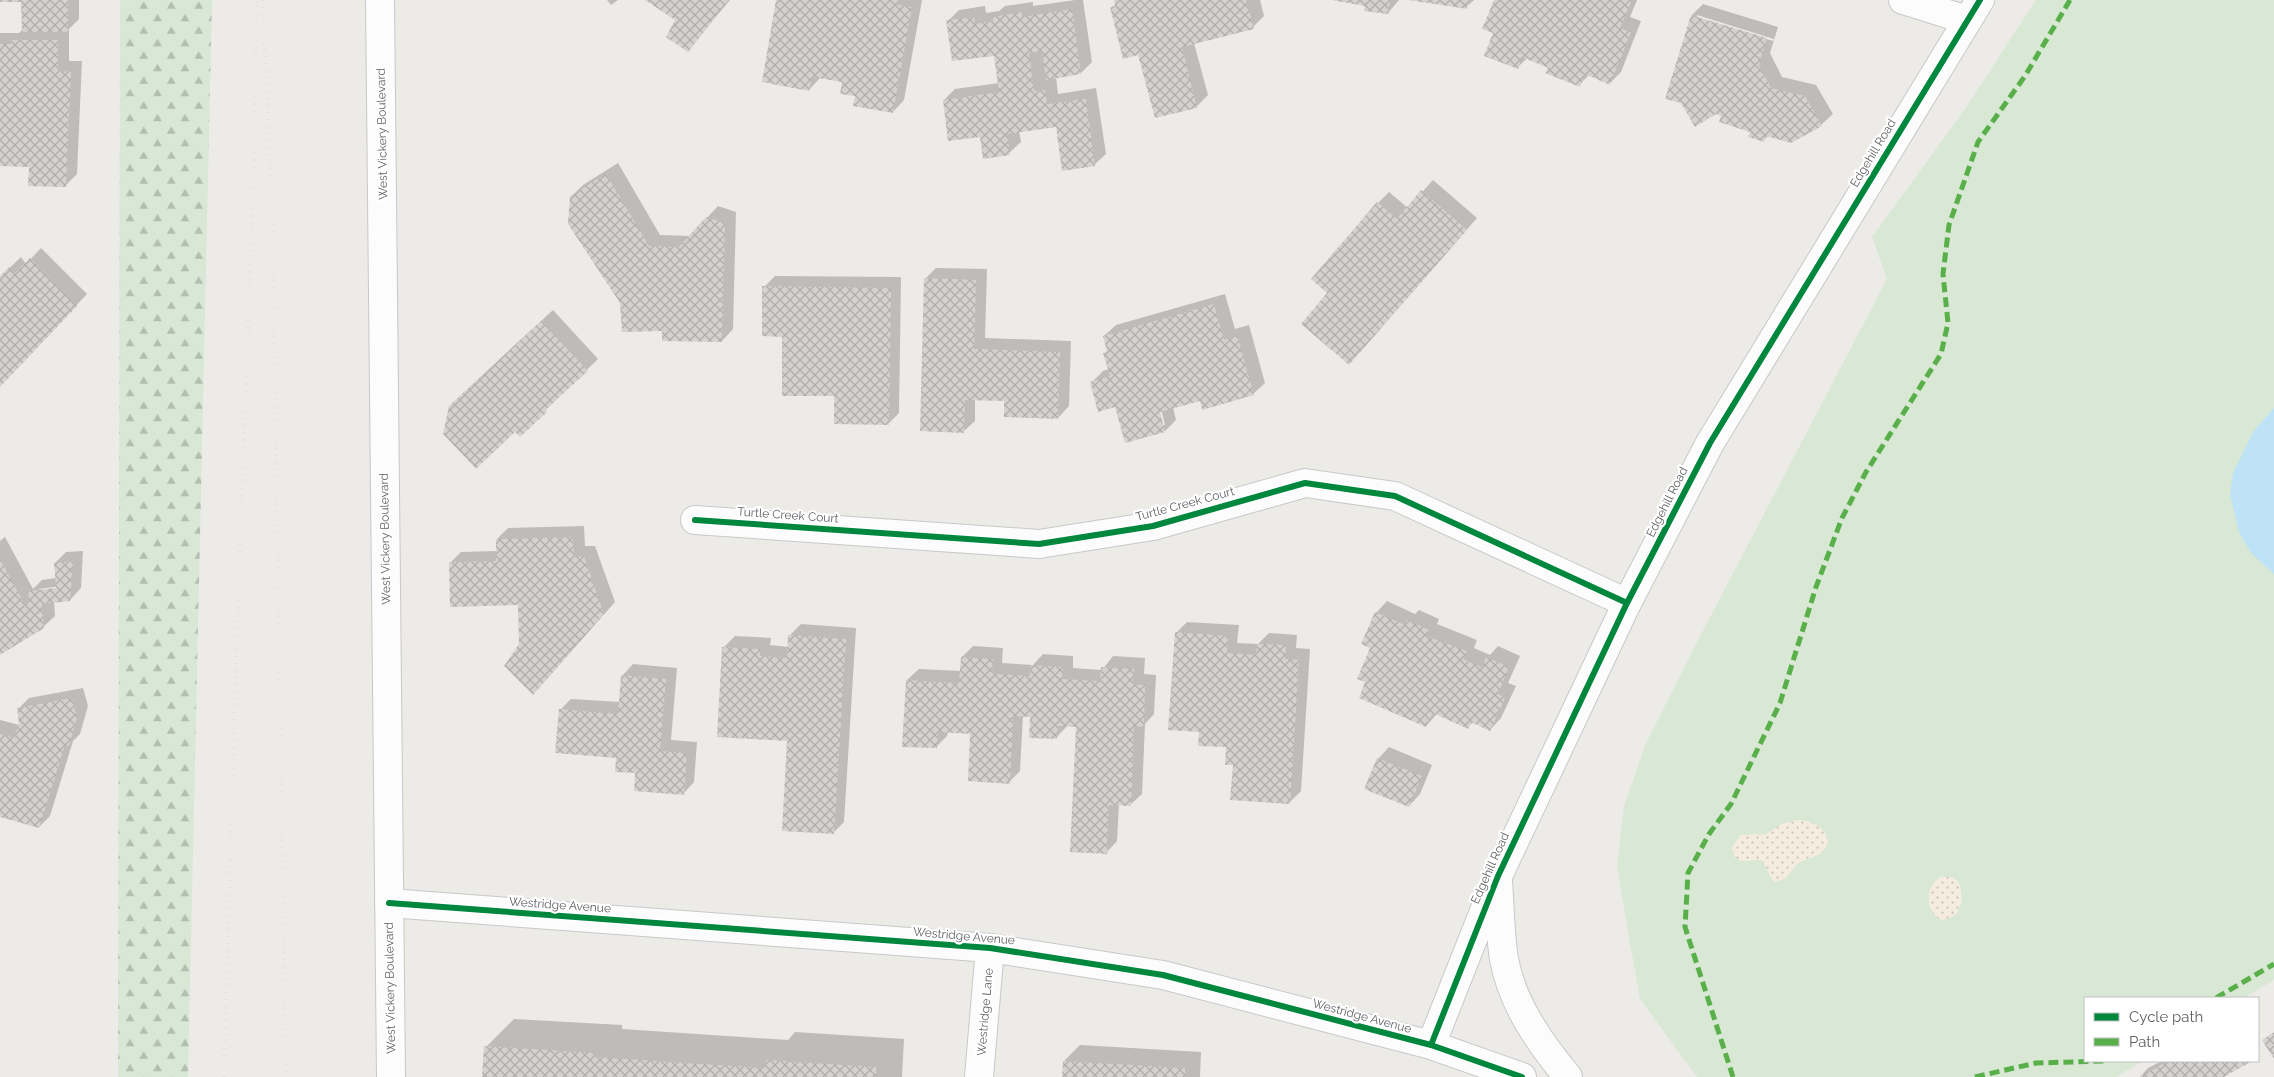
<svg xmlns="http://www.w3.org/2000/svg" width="2274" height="1077" viewBox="0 0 2274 1077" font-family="Raleway,sans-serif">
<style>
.grass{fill:#d8e8d4}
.forest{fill:url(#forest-firs)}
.sand{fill:url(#sand-dots)}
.water{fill:#bee3f6}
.shadow{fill:#0003;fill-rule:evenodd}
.building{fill:url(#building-cross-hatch)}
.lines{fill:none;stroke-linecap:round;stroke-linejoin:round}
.minor-casing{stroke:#c7c8c8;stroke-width:30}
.tertiary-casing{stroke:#c7c8c8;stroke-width:30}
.secondary-casing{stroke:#c7c8c7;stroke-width:30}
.minor{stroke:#fcfcfc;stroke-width:28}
.tertiary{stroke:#fcfcfc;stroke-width:28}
.secondary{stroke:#fcfcfc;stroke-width:28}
.rail{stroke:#e3e2e3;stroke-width:4;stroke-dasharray:1 6;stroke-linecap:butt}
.quiet{stroke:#59b04a;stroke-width:5;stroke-dasharray:10 5;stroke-linecap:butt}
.cycleway-casing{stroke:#fff;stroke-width:9}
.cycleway{stroke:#00873e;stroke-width:6}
.labels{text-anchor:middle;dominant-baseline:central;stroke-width:4.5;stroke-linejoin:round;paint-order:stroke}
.street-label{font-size:12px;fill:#5e6266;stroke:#fff}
</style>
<defs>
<pattern id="forest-firs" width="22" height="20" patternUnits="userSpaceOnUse" patternTransform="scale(1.25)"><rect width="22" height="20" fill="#d8e8d4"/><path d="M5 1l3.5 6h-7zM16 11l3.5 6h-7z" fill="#b2bfb0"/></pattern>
<pattern id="sand-dots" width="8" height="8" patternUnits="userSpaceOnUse" patternTransform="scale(1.25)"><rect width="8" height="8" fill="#f4eddf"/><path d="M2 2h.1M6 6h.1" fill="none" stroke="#c9c3b9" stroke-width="1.8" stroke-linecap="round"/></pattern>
<pattern id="building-cross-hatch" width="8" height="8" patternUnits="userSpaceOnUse" patternTransform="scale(1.25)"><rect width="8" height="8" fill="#d4d2d1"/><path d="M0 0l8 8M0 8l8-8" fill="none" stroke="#afaead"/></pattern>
</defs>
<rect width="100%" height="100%" fill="#edebe8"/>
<path class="grass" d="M2036 0H2274V980L2244 998H2085V1061H2143L2116 1077H1697L1640 999 1617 868 1624 806 1646 743 1695 646 1887 279 1872 237 1965 109Z"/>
<path class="forest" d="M120 0H212L188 1077H118Z"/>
<path class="sand" d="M1798 820C1816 820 1840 837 1820 854L1798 863 1785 879 1775 882C1768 876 1768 867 1761 860L1740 861 1734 856 1732 848 1740 835 1766 834 1782 824Z
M1941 877H1952L1958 881C1965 897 1963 918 1942 920 1925 913 1924 885 1941 877Z"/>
<path class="water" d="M2274 408V574L2251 553 2239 532 2230 495 2233 473 2253 432Z"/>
<path class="shadow" d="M0 0H79V19L69 29V61H82L77 174 66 185 30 165H0V33H19L23 29V1Z
M607 0H618L611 5Z
M647 0H730L688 50 677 20Z
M777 0H922L904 100 893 112 857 95 844 81 820 78 809 90Z
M1075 0H1083L1092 62 1081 73 1056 77 1058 94 1096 88 1106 154 1094 165 1057 126 1019 131 1021 142 1009 153 981 136 944 100 955 89 999 83 995 54 948 21 959 10 985 6 986 13 999 11 1005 6 1033 2V6Z
M1115 0H1260L1264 16 1253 27 1194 43 1208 95 1197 106 1139 54 1112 8 1116 4Z
M1332 0H1399L1388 13 1366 5Z
M1409 0H1474L1466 7Z
M1495 0H1637L1630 17 1641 21 1621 72 1610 83 1589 75 1579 85 1549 67 1527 58 1517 68 1494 32Z
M1703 4 1778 27 1770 53 1782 77 1816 85 1833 114 1821 125 1790 142 1769 135 1764 140 1752 131 1723 115 1692 15ZM1697 15 1774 39 1773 41 1697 18Z
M618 163 660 235 690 236 718 206 736 212 733 329 722 341 664 330 622 302 571 197 583 185Z
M1433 180 1477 218 1349 364 1329 292 1378 203 1389 192 1408 208Z
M41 248 87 294 0 386V277L21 257 26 264Z
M936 268 987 269 985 338 1071 341 1069 406 1058 418 1005 400 975 399V421L963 432 925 279Z
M775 276 901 277 899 413 888 424 836 395 784 335 764 287Z
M1225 294 1235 329 1249 325 1265 383 1253 394 1200 399 1173 407 1176 420 1165 431 1116 406 1092 382 1103 371 1109 369 1104 354 1108 350 1104 336 1116 325ZM1160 405 1165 425H1162L1157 406Z
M553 310 598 359 520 435 461 395Z
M584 526 585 546H595L615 602 544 682 521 645 519 604 450 563 461 552 497 551V539L508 528Z
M5 537 33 589 42 580 56 578 55 563 66 552 83 551 81 588 70 600 54 602 55 616 43 627 0 654V541ZM62 586V588L39 591V589Z
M1387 601 1415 614 1419 610 1439 619 1437 624 1477 640 1474 648 1490 655 1498 646 1520 656 1508 683 1516 686 1501 718 1490 730 1473 722 1468 727 1437 714 1426 726 1367 682 1376 613Z
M1187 622 1239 625 1237 643 1258 644 1269 633 1297 635 1296 648 1310 649 1301 791 1290 802 1234 764 1227 746 1200 731 1176 633Z
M801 624 856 628 844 822 833 833 788 740 724 647 735 636 771 638 770 645 789 647V636Z
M973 646 1003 648 1002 663 1033 665 1043 654 1073 656V668L1102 670 1113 656 1145 658 1144 674 1156 675 1154 714 1145 724 1142 794 1130 805 1119 804 1117 841 1106 853 1077 726H1067L1056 738 1031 716 1023 715 1020 771 1009 782 971 733 948 732 947 736 936 747 907 680 919 669 961 671 962 657Z
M633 664 677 668 671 740 697 742 694 782 683 794 636 772 560 710 571 699 620 702 622 676Z
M83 688 88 706 80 734 73 741 50 816 39 827 0 815V720L19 725 18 709 29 698Z
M1389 747 1432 765 1420 794 1409 806 1378 759Z
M514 1019 622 1025V1029L788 1040 795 1032 904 1039 902 1077H484L486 1047Z
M1080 1045 1201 1052 1200 1077H1063L1064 1061Z
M2162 1061H2249L2221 1077H2140L2148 1068Z"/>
<path class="building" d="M0 0H68V32H22L21 2H0Z
M645 0H729L688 52 666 37 675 20Z
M776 0H898L897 5 912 7 893 113 853 106 855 96 840 94 842 82 812 77 809 91 762 82Z
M1114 0H1246L1254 29 1182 47 1197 108 1155 118 1138 55 1123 59 1110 7 1115 6Z
M1332 0H1390L1388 14 1364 11 1365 6Z
M1409 0H1468L1467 9Z
M1494 0H1632L1620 28 1631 32 1610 85 1585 74 1580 87 1545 73 1548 68 1522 57 1518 69 1484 56 1493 33 1482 29Z
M1072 9 1081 74 1046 80 1042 51 1029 53 1034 91 1045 90 1047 104 1086 99 1095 166 1062 171 1056 127 1007 134 1010 155 983 159 980 137 948 141 943 100 999 92 994 56 952 61 946 20 974 17 975 24 993 21 992 17 1022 12V17Z
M1691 15 1767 38 1759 65 1771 88 1805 96 1822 126 1791 143 1766 136 1764 142 1748 137 1750 132 1719 122 1721 116 1716 114 1695 127 1681 103 1665 99Z
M11 40H58V72L71 71 66 187 28 186 29 167 0 166V44H11Z
M606 174 649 246 679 247 706 217 725 223 722 342 662 341V331L622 332 620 303 568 224 570 196Z
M1421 190 1467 230 1349 365 1301 324 1327 293 1311 279 1377 202 1397 219Z
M30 258 77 306 0 387V276L9 267 14 274Z
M924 278 976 280 974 349 1060 352 1058 419 1004 417V401L965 400 964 433 920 431Z
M762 286 891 288 889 425 834 424V396H782V337L762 336Z
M1214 304 1224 340 1237 335 1254 395 1202 410 1200 401 1160 412 1165 432 1125 443 1115 407 1098 412 1090 382 1110 376 1103 353 1107 352 1103 336Z
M541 321 588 371 545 410 547 412 520 437 515 432 476 469 443 434 449 406Z
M573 537 574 557 584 556 604 614 533 695 504 666 519 644 518 605 450 607 449 562 496 561V539Z
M0 559 27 609 29 591 56 588 54 563 73 561 70 601 42 604 44 628 0 655Z
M1375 612 1405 625 1407 620 1429 630 1426 636 1467 651 1463 659 1482 667 1486 657 1509 667 1498 694 1505 698 1490 731 1471 722 1468 729 1433 713 1426 727 1359 698 1365 682 1357 679 1370 648 1361 644Z
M1175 632 1228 636 1227 653 1256 655 1257 644 1286 645 1285 659 1299 660 1290 804 1230 800 1233 765H1225L1226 747 1198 746 1199 732 1168 730Z
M788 635 846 639 834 834 782 831 787 741 717 737 722 647 760 649V656L787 658Z
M961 657 993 659 992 674 1030 676 1031 665 1063 667 1062 679 1100 681 1101 667 1134 669 1133 685H1145L1144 727 1134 726 1131 806 1109 805 1107 854 1070 852 1076 727 1058 726 1057 739 1029 738 1030 717 1013 716 1010 784 968 781 970 734 938 732 937 748 902 747 906 680 959 683Z
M621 675 666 679 660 751 687 753 684 795 634 791 635 773 615 772 616 758 555 753 559 709 618 714Z
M72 698 77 718 69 746 65 745 39 828 0 817V734L14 738 19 723 17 708Z
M1377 758 1422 776 1409 807 1364 789Z
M2274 1032V1059L2262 1040Z
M484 1046 594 1053V1057L765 1068 766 1060 876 1067V1077H482Z
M1063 1061 1185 1068V1077H1062Z
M2168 1061H2252L2224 1077H2140Z"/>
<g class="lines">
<defs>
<path id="minor" d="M1903 0 1967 20
M695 520 1039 544 1153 526 1305 483 1395 496 1627 603
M979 1077 990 948"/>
<path id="tertiary" d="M1498 881C1500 907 1500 934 1504 959 1512 1004 1540 1043 1568 1077
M389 903 990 948 1163 975 1431 1045 1522 1077
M1431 1045 1498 876 1627 603 1710 443 1980 0"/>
<path id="secondary" d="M380 0 391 1077"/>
</defs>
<use href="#minor" class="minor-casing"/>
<use href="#tertiary" class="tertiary-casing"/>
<use href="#secondary" class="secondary-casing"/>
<use href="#minor" class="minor"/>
<use href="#tertiary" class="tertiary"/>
<use href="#secondary" class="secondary"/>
<path class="rail" d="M263 0 272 194 286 1077
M224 1077 237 629 253 197 257 0"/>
<path class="quiet" d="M2216 998 2274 964
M1733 1077 1685 927 1688 873 1709 834 1731 804 1780 703 1816 587 1842 518 1866 472 1941 354 1948 323 1943 274 1949 225 1978 142 2025 76 2070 0
M1975 1077 2036 1063 2105 1061"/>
<defs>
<path id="cycleway" d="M695 520 1039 544 1153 526 1305 483 1395 496 1627 603
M389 903 990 948 1163 975 1431 1045 1522 1077
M1431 1045 1498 876 1627 603 1710 443 1980 0"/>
</defs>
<use href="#cycleway" class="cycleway-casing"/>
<use href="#cycleway" class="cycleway"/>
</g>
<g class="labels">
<g class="street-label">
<text transform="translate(382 134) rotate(-91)">West Vickery Boulevard</text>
<text transform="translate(1873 153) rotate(-59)">Edgehill Road</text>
<text transform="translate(1667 502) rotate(-63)">Edgehill Road</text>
<text transform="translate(1185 504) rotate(-15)">Turtle Creek Court</text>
<text transform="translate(788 515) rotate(4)">Turtle Creek Court</text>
<text transform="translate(385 539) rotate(-91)">West Vickery Boulevard</text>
<text transform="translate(1490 868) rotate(-66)">Edgehill Road</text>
<text transform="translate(560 905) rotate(4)">Westridge Avenue</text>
<text transform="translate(964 936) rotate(5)">Westridge Avenue</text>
<text transform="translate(390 988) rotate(-91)">West Vickery Boulevard</text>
<text transform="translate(985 1012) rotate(-85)">Westridge Lane</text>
<text transform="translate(1362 1016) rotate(15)">Westridge Avenue</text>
</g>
</g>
<rect x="2084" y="997" width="175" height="65" fill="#ffffff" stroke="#bfc0c2"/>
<rect x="2094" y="1013" width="25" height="8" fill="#00873e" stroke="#bfc0c2"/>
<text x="2129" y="1022" font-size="15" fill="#5e6266">Cycle path</text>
<rect x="2094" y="1038" width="25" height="8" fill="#59b04a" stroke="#bfc0c2"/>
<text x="2129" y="1047" font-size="15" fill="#5e6266">Path</text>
</svg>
